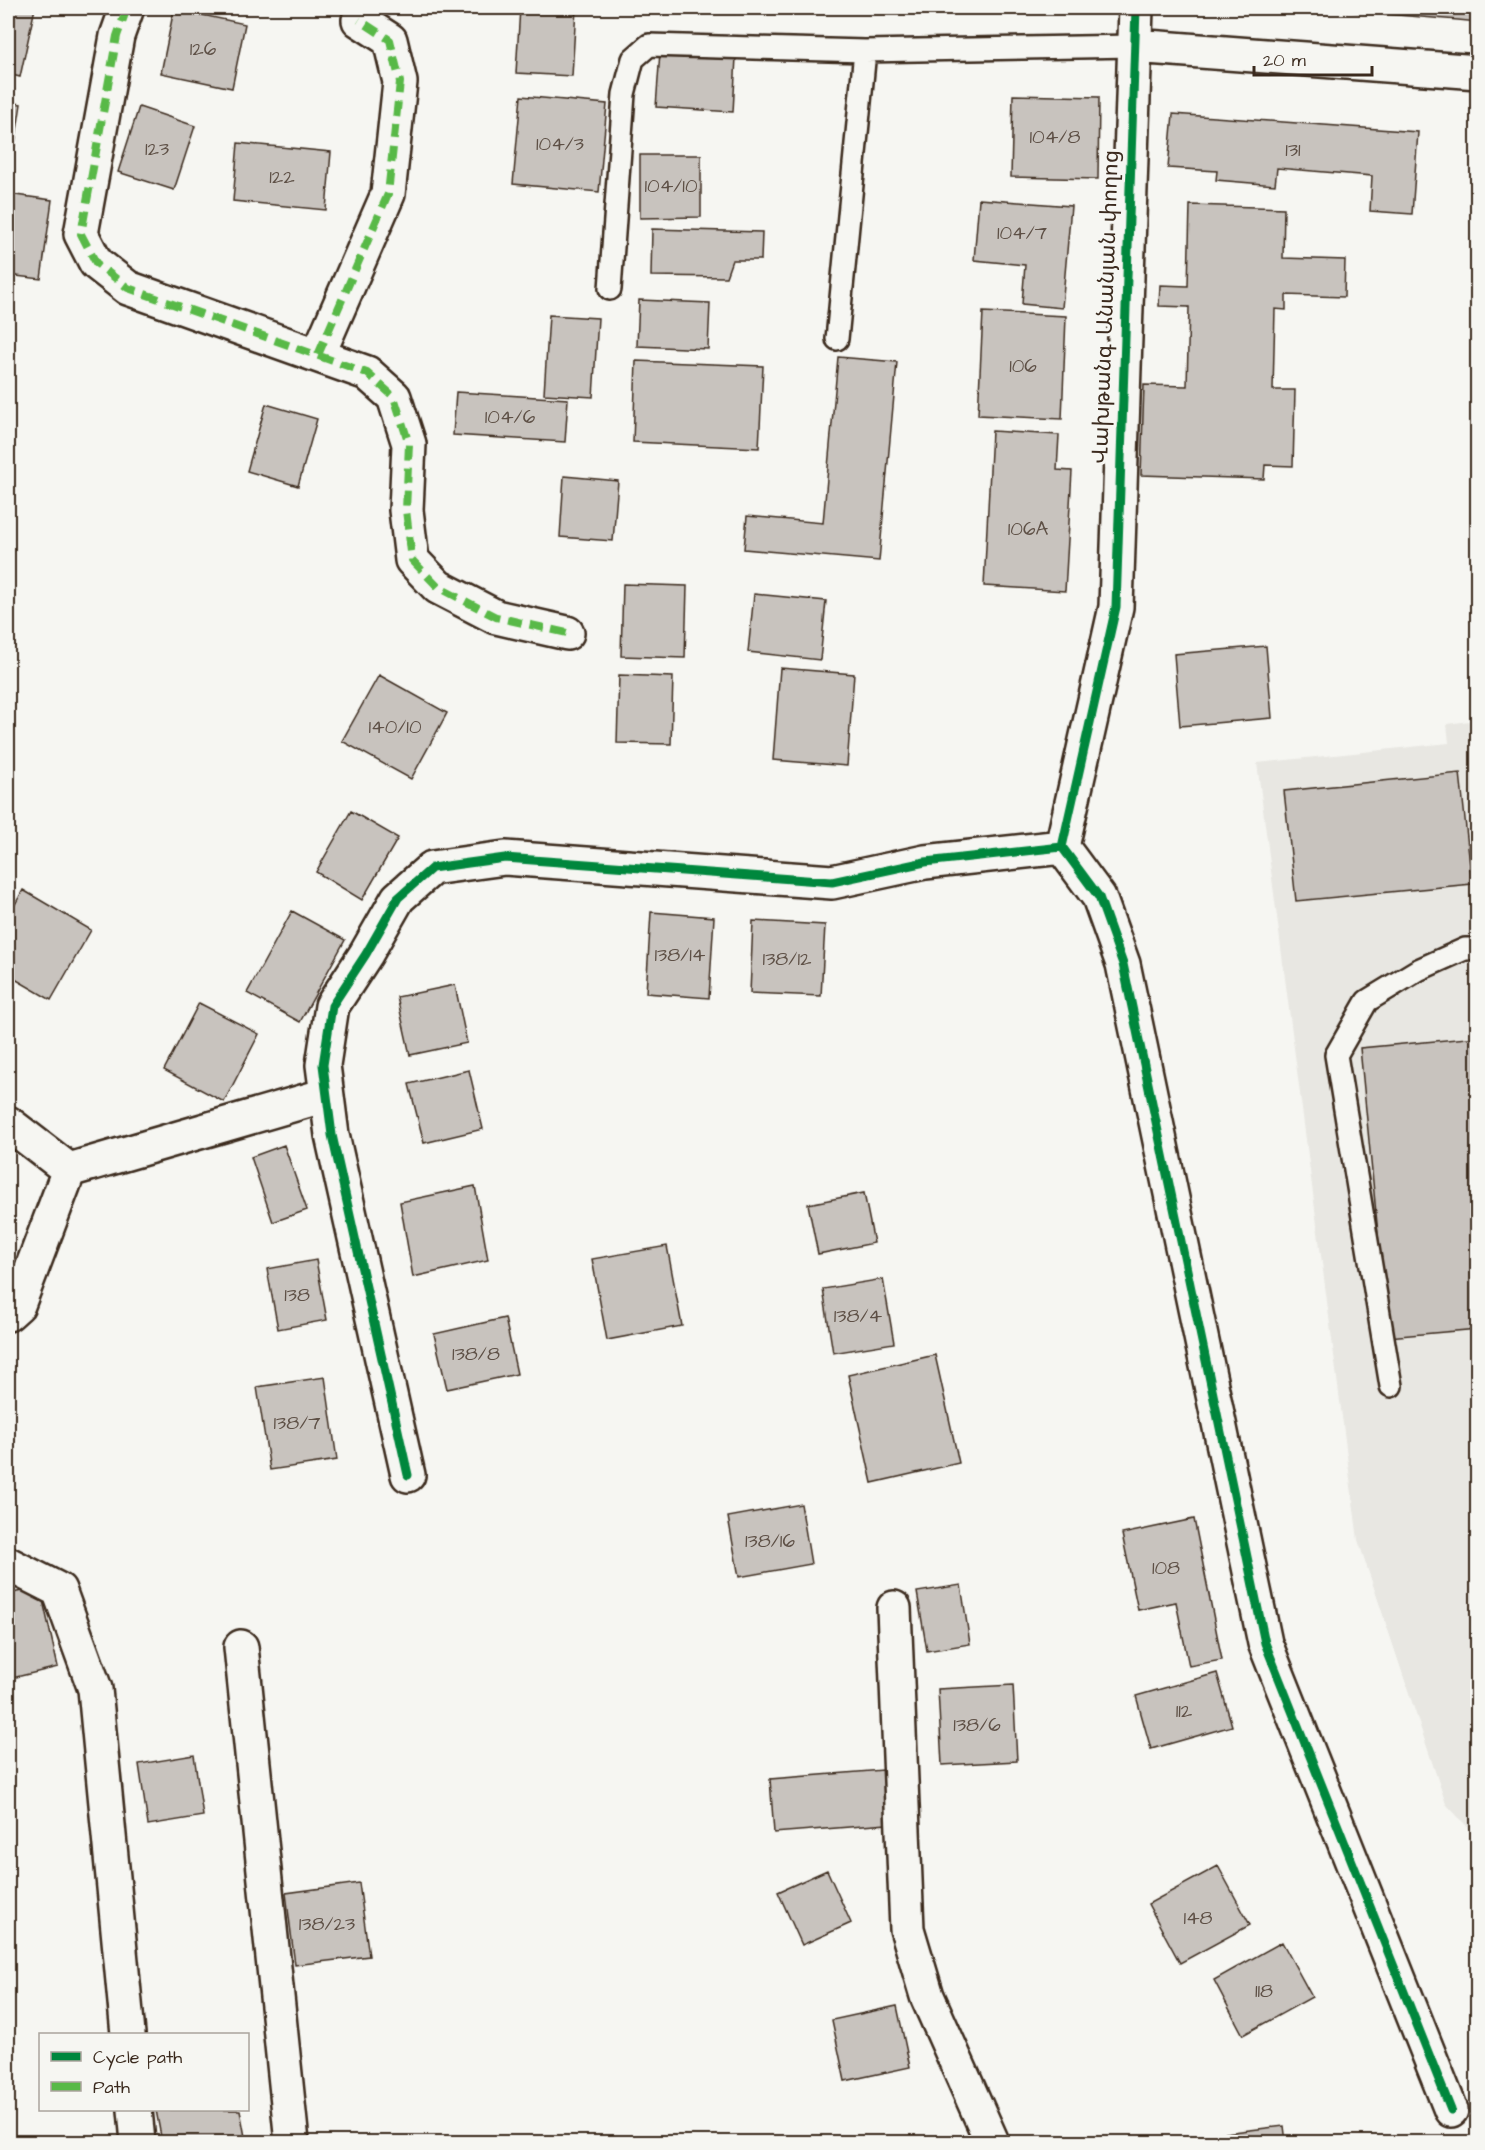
<svg xmlns="http://www.w3.org/2000/svg" width="1485" height="2150" viewBox="0 0 1485 2150" font-family="'Architects Daughter','Noto Sans Armenian',sans-serif">
<style>
.built{fill:#e8e7e2}
.building{fill:#c8c3be;stroke:#3b2a1e;stroke-width:1.5}
.lines{fill:none;stroke-linecap:round;stroke-linejoin:round}
.lane-casing{stroke:#3b2a1e;stroke-width:26}
.street-casing{stroke:#3b2a1e;stroke-width:38}
.lane{stroke:#f6f6f2;stroke-width:21}
.street{stroke:#f6f6f2;stroke-width:33}
.quiet{stroke:#58b947;stroke-width:8;stroke-dasharray:15 8;stroke-linecap:butt}
.cycleway-casing{stroke:#f6f6f2;stroke-width:13}
.cycleway{stroke:#00873e;stroke-width:9}
.labels{text-anchor:middle;dominant-baseline:central;stroke-width:6;stroke-linejoin:round;paint-order:stroke}
.number-label{font-size:20px;fill:#5e5046}
.street-label{font-size:22px;fill:#3b2a1e;stroke:#f6f6f2}
</style>
<rect width="100%" height="100%" fill="#f6f6f2"/>
<filter id="ink" filterUnits="userSpaceOnUse"><feTurbulence type="fractalNoise" baseFrequency=".0167" numOctaves="2"/><feDisplacementMap in="SourceGraphic" scale="12" xChannelSelector="R" yChannelSelector="G"/><feConvolveMatrix kernelMatrix="1 2 1 2 8 2 1 2 1" color-interpolation-filters="sRGB"/></filter>
<g filter="url(#ink)">
<path class="built" d="M1477 720V1837L1446 1804 1358 1540 1257 763 1449 743 1447 724Z"/>
<path class="building" d="M8 8H35L20 77 8 74Z
M520 8H576L572 76 516 73Z
M1312 8H1478V22L1458 20Z
M174 9 245 24 232 88 161 73Z
M660 52 736 57 733 112 656 107Z
M1013 95 1099 97 1098 179 1011 177Z
M521 96 607 104 599 192 513 184Z
M8 102 21 104 12 163 8 162Z
M139 107 195 126 174 190 118 172Z
M1173 114 1418 132 1412 214 1370 211 1372 176 1277 168 1275 185 1216 180 1217 171 1168 168Z
M238 143 331 152 326 210 233 201Z
M640 155H701V217L640 218Z
M8 194 52 200 41 279 8 275Z
M979 199 1071 206 1062 308 1022 304 1025 265 974 260Z
M1190 205 1284 208 1283 258 1345 260 1344 297 1286 295V310L1275 309 1273 390H1295L1293 466 1265 465 1264 479 1141 475 1144 385 1187 386 1189 307 1159 306 1160 285 1188 286Z
M652 229 762 232 761 260H732L726 277 651 276Z
M639 300 710 303 708 349 637 346Z
M983 312 1066 316 1062 419 978 415Z
M549 315 598 318 593 397 544 394Z
M838 357 897 362 879 561 744 549 747 516 823 523Z
M636 361 763 366 759 448 633 442Z
M456 392 568 399 565 442 453 435Z
M266 404 317 419 298 486 247 471Z
M992 431 1059 435 1057 470 1072 471 1065 591 984 586Z
M564 476 618 481 613 541 560 537Z
M623 584 687 586 685 658 621 656Z
M754 594 826 601 820 660 748 652Z
M1266 646 1272 718 1180 726 1174 654Z
M780 668 854 674 847 766 773 760Z
M379 675 447 713 411 779 342 741Z
M619 675 673 677 671 744 617 743Z
M1460 773 1472 884 1296 901 1284 791Z
M351 811 398 838 362 900 316 872Z
M23 890 91 930 51 1000 8 975V917Z
M292 911 345 940 300 1022 247 993Z
M651 912 714 917 709 998 646 993Z
M753 921 825 925 821 996 750 993Z
M455 985 467 1043 410 1055 397 997Z
M199 1003 259 1034 224 1102 164 1070Z
M1478 1037V1329L1388 1337 1360 1048Z
M469 1070 483 1129 424 1143 409 1084Z
M284 1145 307 1210 273 1222 251 1157Z
M475 1186 488 1260 413 1277 400 1202Z
M864 1193 874 1243 818 1254 808 1204Z
M667 1246 682 1326 607 1340 592 1259Z
M316 1260 327 1320 278 1329 267 1269Z
M883 1279 894 1343 833 1353 823 1289Z
M505 1318 517 1374 447 1389 434 1334Z
M935 1355 959 1463 872 1483 848 1375Z
M325 1377 337 1460 270 1470 257 1387Z
M801 1504 811 1564 739 1577 728 1517Z
M1194 1519 1222 1660 1189 1666 1176 1602 1138 1610 1122 1534Z
M961 1585 970 1644 927 1651 917 1592Z
M40 1587 58 1667 8 1679V1594Z
M1217 1673 1232 1726 1151 1749 1136 1696Z
M1013 1685 1017 1761 942 1765 938 1689Z
M194 1755 203 1816 148 1825 139 1764Z
M883 1770 887 1824 774 1833 770 1779Z
M1218 1866 1250 1925 1180 1963 1148 1904Z
M827 1870 851 1923 802 1945 778 1892Z
M359 1883 369 1956 295 1965 286 1893Z
M1282 1942 1312 1997 1243 2035 1214 1980Z
M897 2006 910 2067 845 2081 832 2020Z
M156 2110H240L246 2142H162Z
M1284 2126 1286 2142H1210L1209 2135Z"/>
<g class="lines">
<defs>
<path id="lane" d="M610 289 624 94 633 59 649 45 865 51 1134 46
M837 339 865 51
M1391 1386 1336 1055 1367 1001 1418 970 1465 949H1478"/>
<path id="street" d="M127 8 117 36 81 234 96 263 128 288 367 373 394 397 409 444 406 510 412 560 438 587 496 617 567 633
M1134 46 1478 72
M318 355 388 194 400 82 390 40 359 20
M1062 847 1099 897 1123 964 1265 1643 1451 2110
M8 1123 69 1170
M8 1314 18 1305 69 1170 326 1095
M408 1475 332 1135 323 1065 332 1006 366 954 398 898 432 868 505 858 832 882 925 862 1062 847 1116 607 1136 8
M8 1564 59 1590 95 1689 128 2034
M894 1608 907 1929 927 1996 992 2142
M241 1647 292 2142
M135 2110 138 2142"/>
</defs>
<use href="#lane" class="lane-casing"/>
<use href="#street" class="street-casing"/>
<use href="#lane" class="lane"/>
<use href="#street" class="street"/>
<path class="quiet" d="M127 8 117 36 81 234 96 263 128 288 367 373 394 397 409 444 406 510 412 560 438 587 496 617 567 633
M318 355 388 194 400 82 390 40 359 20"/>
<defs>
<path id="cycleway" d="M1062 847 1099 897 1123 964 1265 1643 1451 2110
M408 1475 332 1135 323 1065 332 1006 366 954 398 898 432 868 505 858 832 882 925 862 1062 847 1116 607 1136 8"/>
</defs>
<use href="#cycleway" class="cycleway-casing"/>
<use href="#cycleway" class="cycleway"/>
</g>
</g>
<g class="labels">
<g class="number-label">
<text x="203" y="49">126</text>
<text x="1055" y="137">104/8</text>
<text x="560" y="144">104/3</text>
<text x="157" y="149">123</text>
<text x="1293" y="150">131</text>
<text x="282" y="177">122</text>
<text x="671" y="186">104/10</text>
<text x="1022" y="233">104/7</text>
<text x="1023" y="366">106</text>
<text x="510" y="417">104/6</text>
<text x="1028" y="529">106A</text>
<text x="395" y="727">140/10</text>
<text x="680" y="955">138/14</text>
<text x="787" y="959">138/12</text>
<text x="297" y="1295">138</text>
<text x="858" y="1316">138/4</text>
<text x="476" y="1354">138/8</text>
<text x="297" y="1423">138/7</text>
<text x="770" y="1541">138/16</text>
<text x="1166" y="1568">108</text>
<text x="1184" y="1711">112</text>
<text x="977" y="1725">138/6</text>
<text x="1198" y="1918">148</text>
<text x="327" y="1924">138/23</text>
<text x="1264" y="1991">118</text>
</g>
<g class="street-label">
<text transform="translate(1106 307) rotate(-88)">Վախթանգ Անանյան փողոց</text>
</g>
</g>
<rect width="1485" height="2150" fill="none" stroke="#f6f6f2" stroke-width="30"/>
<rect x="15" y="15" width="1455" height="2120" fill="none" stroke="#3b2a1e" stroke-width="2" filter="url(#ink)"/>
<rect x="39" y="2033" width="210" height="78" fill="#f6f6f2" stroke="#aba49d" stroke-width="1.5"/>
<rect x="51" y="2052" width="30" height="9" fill="#00873e" stroke="#aba49d" stroke-width="1.5"/>
<text x="93" y="2063" font-size="18" fill="#3b2a1e">Cycle path</text>
<rect x="51" y="2082" width="30" height="9" fill="#58b947" stroke="#aba49d" stroke-width="1.5"/>
<text x="93" y="2093" font-size="18" fill="#3b2a1e">Path</text>
<path d="M1254 66v9h118v-9" fill="none" stroke="#3b2a1e" stroke-width="3"/>
<text x="1263" y="66" font-size="18" fill="#3b2a1e" stroke="#f6f6f2" stroke-width="4.5" paint-order="stroke">20 m</text>
</svg>
